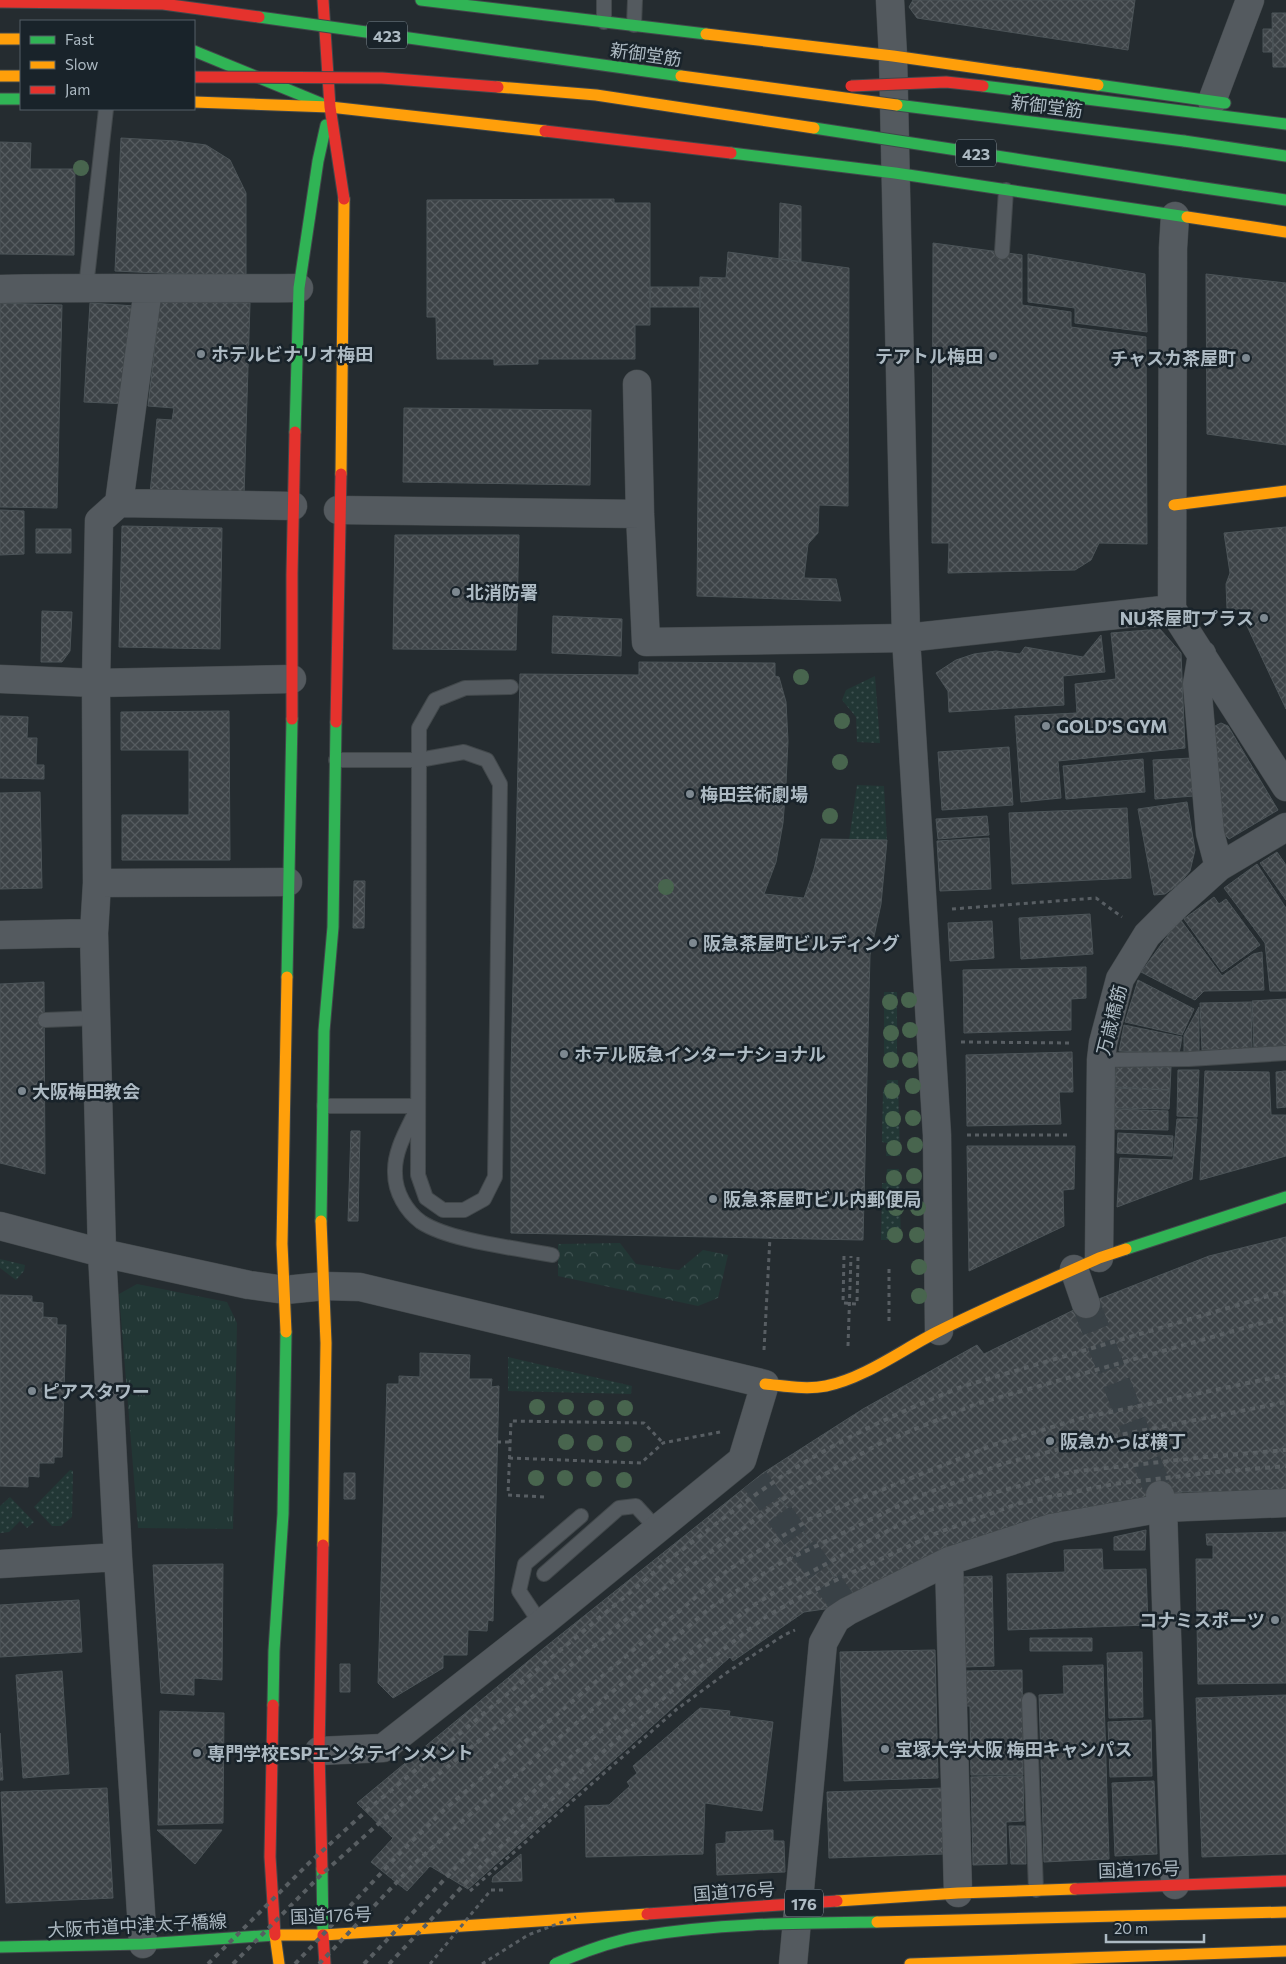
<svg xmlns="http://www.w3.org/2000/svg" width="1286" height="1964" viewBox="0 0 1286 1964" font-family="Commissioner,'Noto Sans JP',sans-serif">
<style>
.grass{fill:url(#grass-dots)}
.forest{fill:url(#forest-crowns)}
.park{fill:url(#park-tufts)}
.building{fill:url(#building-cross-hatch);stroke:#4c5458}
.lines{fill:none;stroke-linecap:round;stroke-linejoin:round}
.street-tunnel{stroke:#394146;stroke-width:28;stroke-dasharray:28 14;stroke-linecap:butt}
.lane-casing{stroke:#42484b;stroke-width:16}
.street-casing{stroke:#42484b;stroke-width:29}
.fast-casing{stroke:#42484b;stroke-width:13}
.slow-casing{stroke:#42484b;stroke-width:13}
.jam-casing{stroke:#42484b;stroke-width:13}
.path{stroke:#585e63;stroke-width:3;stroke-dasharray:4 4;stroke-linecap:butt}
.lane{stroke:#545a5f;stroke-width:14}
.street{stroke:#545a5f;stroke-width:28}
.fast{stroke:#30b455;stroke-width:11}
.slow{stroke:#ff9f0a;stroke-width:11}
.jam{stroke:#e5322d;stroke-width:11}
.rail{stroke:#585e62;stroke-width:4;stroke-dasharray:5 5;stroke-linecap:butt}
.fast-bridge-casing{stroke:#41484c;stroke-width:13;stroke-linecap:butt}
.slow-bridge-casing{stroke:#41484c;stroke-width:13;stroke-linecap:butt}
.jam-bridge-casing{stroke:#41484c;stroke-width:13;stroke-linecap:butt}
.path-bridge{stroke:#585e63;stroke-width:3;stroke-dasharray:4 4;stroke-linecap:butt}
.fast-bridge{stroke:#30b455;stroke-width:11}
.slow-bridge{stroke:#ff9f0a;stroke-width:11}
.jam-bridge{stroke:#e5322d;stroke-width:11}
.tree{fill:#48654e}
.poi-dot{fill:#7d8890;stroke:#19232a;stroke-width:2}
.labels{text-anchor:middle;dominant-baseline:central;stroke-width:5;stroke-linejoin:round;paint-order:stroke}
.shield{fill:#19232a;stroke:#818d95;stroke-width:1}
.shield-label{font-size:16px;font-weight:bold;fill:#adbac3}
.street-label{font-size:18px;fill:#adbac3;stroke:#19232a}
.poi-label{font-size:18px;font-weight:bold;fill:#adbac3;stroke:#19232a;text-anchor:start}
</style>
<defs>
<pattern id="grass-dots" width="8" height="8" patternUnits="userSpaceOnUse" patternTransform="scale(1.25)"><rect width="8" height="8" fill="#223735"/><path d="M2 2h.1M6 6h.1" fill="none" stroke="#3f5251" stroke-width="1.8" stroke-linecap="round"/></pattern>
<pattern id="forest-crowns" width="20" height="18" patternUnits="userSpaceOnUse" patternTransform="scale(1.25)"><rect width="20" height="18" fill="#223735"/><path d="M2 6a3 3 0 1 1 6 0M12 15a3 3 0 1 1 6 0" fill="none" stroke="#3f5251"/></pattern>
<pattern id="park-tufts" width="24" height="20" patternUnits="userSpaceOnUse" patternTransform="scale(1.25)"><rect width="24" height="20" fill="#223735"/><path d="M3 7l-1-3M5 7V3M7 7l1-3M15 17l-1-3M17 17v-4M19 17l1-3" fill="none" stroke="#3f5251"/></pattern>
<pattern id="building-cross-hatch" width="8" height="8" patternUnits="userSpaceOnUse" patternTransform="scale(1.25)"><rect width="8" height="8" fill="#3d4347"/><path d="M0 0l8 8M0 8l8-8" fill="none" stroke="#565c60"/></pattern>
</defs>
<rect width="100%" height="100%" fill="#252c30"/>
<path class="grass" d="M875 676 880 743 857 742 856 717 842 700 846 690Z
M857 785 884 786 887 840H849Z
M884 992H897V1067H887L888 1055 884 1054Z
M887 1080H898L900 1156H886L887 1143 882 1142 883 1090H886Z
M887 1169H899L901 1240H881L882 1183H886Z
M0 1259 25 1265 24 1271 16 1280 0 1268Z
M508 1357 632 1386 631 1394 508 1391Z
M70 1470 73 1471 72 1517 61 1526H52L34 1507Z
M10 1497 34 1522 27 1528 20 1521 9 1532 0 1533V1506Z"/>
<path class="forest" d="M620 1243 636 1264 679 1270 703 1250 728 1255 718 1298 698 1306 558 1276V1244Z"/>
<path class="park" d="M137 1284 227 1302 237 1323 233 1529 138 1528 119 1294Z"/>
<path class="building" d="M913 0H1135L1128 50 917 18 909 7Z
M1272 13H1286V67H1273Z
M1263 29H1273V52H1263Z
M121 138 176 141 206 145 230 160 246 193V277L115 271Z
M0 142 31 143 30 169H75L74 255 0 254Z
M614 199V203H650V325H635V359H538V364L494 365V359H437L436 317H427V200Z
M780 203 801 206V262L779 259Z
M933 243 1022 255V305L1071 312V327L1146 337 1147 544 1099 543 1091 560 1075 570 948 573 949 543H932Z
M728 252 849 268 848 506 819 505 818 533 808 544 804 578 836 579 841 601 697 596 700 277 726 278Z
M1028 254 1145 274 1147 332 1075 323V308L1028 302Z
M1206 274 1286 283V445L1207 434Z
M650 287H700V307H650Z
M160 302 250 303 244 496 150 494 157 419 172 420 174 408 148 406Z
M0 303 62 305 57 508 0 507Z
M90 303 135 306 129 404 84 402Z
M404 408 591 410 590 485 403 482Z
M0 510 24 511V554L0 555Z
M122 526 222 528 220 649 119 647Z
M1286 527V709L1239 609H1227L1226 584 1230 573 1224 533Z
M36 529H71V553H36Z
M395 535H519L516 650 393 649Z
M42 611 72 612 70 651 62 662H41Z
M553 616 622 619 621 656 552 653Z
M1160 629 1181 653 1185 748 1058 761 1061 798 1021 802 1015 716 1077 713 1075 684 1116 679 1111 633Z
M1101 635 1105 672 1063 676 1064 705 949 712 948 691 936 673 956 660 974 654 996 651 1020 654 1025 647 1083 657Z
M639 662 775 663V676L779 677 786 702 788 741 786 783 783 823 776 862 764 894 804 898 814 869 821 839 887 840 881 904 870 955 863 1240 511 1233V1072L520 674 639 675Z
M229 711 230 860H122V815H189V750H121V712Z
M0 716 28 717 27 738H37L36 765H44V779L0 778Z
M1221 723 1228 726 1278 810 1229 839 1217 826 1212 733 1215 726Z
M1009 747 1013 805 942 810 938 752Z
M1192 758 1194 796 1155 799 1153 760Z
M1143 759 1145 792 1066 799 1063 766Z
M40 792 42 888 0 889V793Z
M1187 802 1195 850 1190 871 1179 884 1165 894 1154 895 1138 809Z
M1127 808 1131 878 1012 884 1009 813Z
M987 816 989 835 938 839 936 819Z
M989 838 991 889 940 891 937 841Z
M1277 852 1286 865V900L1260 863Z
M1257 864 1286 908V991H1270L1265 943 1224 888Z
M354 881H365L364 928H353Z
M1214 897 1219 904 1226 899 1260 945 1222 972 1184 919Z
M1090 914 1093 954 1021 959 1019 918Z
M1180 919 1222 976 1253 954 1262 952 1264 990 1204 991 1195 1000 1141 972Z
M992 921 994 958 950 961 948 923Z
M1086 967V998L1071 999V1030L964 1033 963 970Z
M1138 980 1194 1009 1182 1035 1125 1022Z
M44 982 45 1174 0 1163V984Z
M1286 999V1047L1254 1049 1252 1001Z
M1251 1002 1252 1049 1202 1050 1200 1003Z
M1199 1007V1051L1184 1053V1035Z
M1124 1025 1182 1037 1179 1054 1119 1051Z
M1072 1052 1073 1092H1059L1061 1124 967 1126 966 1055Z
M1116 1066 1171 1067 1170 1090 1115 1087Z
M1178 1070H1199L1197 1117 1177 1116Z
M1205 1071 1269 1072 1271 1115H1286V1156L1200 1180Z
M1286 1071V1107L1277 1108 1276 1072Z
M1115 1088 1170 1090 1169 1109 1114 1108Z
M1115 1109 1168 1111V1130L1114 1129Z
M1177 1119H1197L1192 1179 1117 1207 1120 1158 1173 1160Z
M351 1131H360L358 1221H348Z
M1118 1133 1173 1136 1172 1156 1117 1153Z
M967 1146H1075L1074 1189 1063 1190 1064 1226 969 1271Z
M1286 1237V1491L1183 1492 1160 1495 851 1602 763 1473 863 1409 977 1345 984 1354 1086 1304 1209 1256Z
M0 1295 32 1296V1302L43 1303V1317L57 1318V1325H66L62 1457H54V1463H39V1477L28 1476V1487L0 1486Z
M420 1353 470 1355 469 1379H492L491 1387 499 1386 493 1621 488 1620 487 1631 468 1630 467 1655H443V1668L393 1698 378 1683 387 1384H399V1376L420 1377Z
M344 1473H355V1499H344Z
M763 1473 851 1602 845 1606 804 1612 733 1661 730 1657 468 1889 430 1866 407 1891 371 1862 393 1838 357 1803 544 1648Z
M1146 1530 1145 1550H1114V1537Z
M1286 1532V1683L1198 1684 1196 1559H1213V1545H1207L1206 1534Z
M1102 1549 1103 1570 1146 1569 1148 1625 1008 1630 1007 1574 1065 1572 1064 1550Z
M223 1564 222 1680 194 1678V1695L161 1693 153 1565Z
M992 1576 994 1666 964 1667 962 1577Z
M79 1600 82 1652 0 1657V1605Z
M1030 1638H1092V1651H1030Z
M935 1650 938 1778 844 1781 840 1652Z
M1142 1652 1143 1717 1109 1718 1107 1653Z
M340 1664H350V1692H340Z
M1103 1665 1109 1859 1044 1862 1039 1695 1064 1694 1063 1666Z
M1022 1670 1023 1775H971L970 1706H964V1671Z
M62 1671 69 1774 23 1778 16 1675Z
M1286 1695V1854L1202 1857 1196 1698Z
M700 1708 730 1711 729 1716 773 1722 762 1811 705 1803 703 1854 586 1857 585 1806 609 1805 630 1786 627 1782 637 1773 633 1766Z
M160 1711 224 1713 223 1823 158 1825Z
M1151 1720 1152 1776 1110 1777 1108 1722Z
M0 1733 3 1780H0Z
M1023 1776 1024 1821 1006 1822 1007 1864 973 1865 971 1777Z
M1154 1781 1157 1854 1115 1856 1112 1783Z
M107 1788 113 1898 6 1903 1 1792Z
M942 1788 944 1854 829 1858 827 1792Z
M1009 1826H1025L1026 1864H1011Z
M157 1830H222L195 1864Z
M773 1830V1841H784L785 1872 717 1875 716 1844 726 1843V1832Z
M521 1854 522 1881 492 1882 493 1877Z"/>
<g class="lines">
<path class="street-tunnel" d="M1086 1304 1160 1495
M755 1480 845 1606"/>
<defs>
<path id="lane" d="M604 22V0
M634 25 635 0
M1002 252 1006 190
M86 287 106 109
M336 760H419L464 752 487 760 500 784 495 1177 484 1199 464 1210H443L426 1198 418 1175 419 760V728L435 700 465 688 511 687
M45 1020 96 1018
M1101 1060 1189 1059 1286 1053
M324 1106H418
M416 1111C407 1130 394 1151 395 1173 395 1192 406 1211 421 1222 450 1241 516 1248 552 1255
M544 1574 619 1508 636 1506 657 1529
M541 1624 519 1591 525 1564 581 1516
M1029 1700 1036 1890"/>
<path id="street" d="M890 0 893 56 906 638 937 1135 939 1331
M1212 101 1250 0
M1175 216 1173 248 1172 609 1286 787
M0 289C100 287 199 289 299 288
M148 289 119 503 293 506
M637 384 640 514 646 642 906 638 1172 609
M119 503 99 521 96 683 97 883 94 933 102 1253 118 1557 143 1944
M338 510 640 514
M1202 654 1197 684 1210 833 1219 867
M0 679 96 683 292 679
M97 883 288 882
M0 935 94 933
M0 1226 102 1253 249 1285 285 1290 325 1286 360 1287 765 1384 742 1460 541 1624 383 1748 319 1751
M1099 1258 1101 1060 1103 1043 1120 979 1147 935 1178 904 1219 867 1286 827
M1074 1269 1086 1304
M1160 1495 1163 1508 1175 1885
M949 1561 958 1893
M0 1564 118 1557
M793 1964 823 1643 836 1619 848 1611 949 1561 1051 1528 1163 1508 1286 1503"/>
<path id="fast" d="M421 0 706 34
M194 51 330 107
M1098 85 1225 103
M983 86 1286 124
M0 99H21
M1184 141 1286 156
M731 153 895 173 1187 217
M1184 185 1286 200
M295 432 299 288 318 161 326 125
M287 977 292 719
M321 1221 324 1031 333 927 336 722
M1126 1249 1286 1197
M273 1705 274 1651 283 1514 286 1332
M322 1869 323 1935
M0 1947 143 1944 275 1935"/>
<path id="slow" d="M706 34 893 56 1098 85
M0 39H21
M0 76H21
M194 102 330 107 545 131
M1187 217 1286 232
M341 474 344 199
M1174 505 1286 491
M321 1221 326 1343 323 1545
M286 1332 282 1244 287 977
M765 1384C785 1386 806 1390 826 1386 865 1378 903 1349 939 1331 991 1305 1046 1282 1099 1258L1126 1249
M837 1901 958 1893 1075 1889
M279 1964 275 1935H323L647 1914
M910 1964 1286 1951"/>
<path id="jam" d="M323 0 330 107 344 199
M545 131 731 153
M292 719V574L295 432
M336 722 341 474
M273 1705 270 1857 275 1935
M322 1869 319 1751 323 1545
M1075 1889 1286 1881
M647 1914 837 1901
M323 1935 325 1964"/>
</defs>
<use href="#lane" class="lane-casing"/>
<use href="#street" class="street-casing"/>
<use href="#fast" class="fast-casing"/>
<use href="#slow" class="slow-casing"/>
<use href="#jam" class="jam-casing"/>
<path class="path" d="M952 909 1096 898 1122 917
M961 1042 1072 1043
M967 1135H1071
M844 1256 843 1303 857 1304 858 1257
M889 1269V1323
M848 1346 851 1256
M764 1350 770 1237
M497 1442H510
M509 1458 641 1463 663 1443 720 1432
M544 1497 508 1495 511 1421 644 1423 663 1443
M491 1890H505
M470 1891 677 1709 729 1671 784 1635 795 1630"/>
<use href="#lane" class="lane"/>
<use href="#street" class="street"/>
<use href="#fast" class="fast"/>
<use href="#slow" class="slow"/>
<use href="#jam" class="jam"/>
<path class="rail" d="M208 1964 308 1864 365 1812 674 1556C709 1529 744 1502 781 1477 838 1440 901 1411 964 1386L1275 1294 1286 1292
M233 1964 321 1875 377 1825 686 1570 793 1492 879 1444 976 1404 1258 1324 1286 1318
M295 1964 403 1850 445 1809 728 1570 810 1519 993 1445 1082 1418 1286 1375
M319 1964 415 1863 460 1823 710 1608 779 1564 915 1498 1002 1464 1095 1440 1286 1402
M364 1964 479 1843 562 1765 658 1680 713 1635 754 1605 783 1587 923 1512 1071 1472 1205 1457 1286 1450
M389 1964 491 1856 585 1768 685 1679 764 1618 804 1595 937 1533 1020 1503 1114 1484 1207 1473 1286 1466"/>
<defs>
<path id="fast-bridge" d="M259 17 681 76
M897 105 1184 141
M814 128 1184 185
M555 1964C582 1952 612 1941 642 1936 720 1923 799 1923 877 1922"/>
<path id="slow-bridge" d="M681 76 897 105
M498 87 596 95 814 128
M877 1922 1286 1912"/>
<path id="jam-bridge" d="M0 2 163 4 259 17
M194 77 382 78 498 87
M851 86 946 82 983 86"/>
</defs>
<use href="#fast-bridge" class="fast-bridge-casing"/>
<use href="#slow-bridge" class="slow-bridge-casing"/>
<use href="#jam-bridge" class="jam-bridge-casing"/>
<path class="path-bridge" d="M430 1964 491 1890
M482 1964 528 1935 576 1917"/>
<use href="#fast-bridge" class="fast-bridge"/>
<use href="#slow-bridge" class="slow-bridge"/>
<use href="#jam-bridge" class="jam-bridge"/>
</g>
<g class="tree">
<circle cx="81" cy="168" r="8"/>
<circle cx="801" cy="677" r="8"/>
<circle cx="842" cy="721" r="8"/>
<circle cx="840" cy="762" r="8"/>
<circle cx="830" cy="816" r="8"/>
<circle cx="666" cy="887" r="8"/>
<circle cx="909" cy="1000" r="8"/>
<circle cx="890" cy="1002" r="8"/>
<circle cx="910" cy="1030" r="8"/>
<circle cx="891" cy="1033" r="8"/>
<circle cx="891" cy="1060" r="8"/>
<circle cx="910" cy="1060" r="8"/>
<circle cx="913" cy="1086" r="8"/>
<circle cx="892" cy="1091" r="8"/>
<circle cx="913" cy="1118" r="8"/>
<circle cx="893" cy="1119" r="8"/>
<circle cx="915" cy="1145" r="8"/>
<circle cx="894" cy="1148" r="8"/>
<circle cx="914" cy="1176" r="8"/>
<circle cx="894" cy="1178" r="8"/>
<circle cx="896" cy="1208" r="8"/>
<circle cx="918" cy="1208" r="8"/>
<circle cx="895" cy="1235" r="8"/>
<circle cx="917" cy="1235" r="8"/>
<circle cx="919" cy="1267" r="8"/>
<circle cx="919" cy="1296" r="8"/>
<circle cx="537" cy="1407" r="8"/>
<circle cx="566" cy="1407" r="8"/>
<circle cx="596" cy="1408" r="8"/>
<circle cx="625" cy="1408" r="8"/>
<circle cx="566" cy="1442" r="8"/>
<circle cx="595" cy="1443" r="8"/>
<circle cx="624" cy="1444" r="8"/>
<circle cx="536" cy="1478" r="8"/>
<circle cx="565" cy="1478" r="8"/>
<circle cx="594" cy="1479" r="8"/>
<circle cx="624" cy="1480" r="8"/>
</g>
<g class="poi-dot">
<circle cx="201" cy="354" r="5"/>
<circle cx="993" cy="356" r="5"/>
<circle cx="1246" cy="358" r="5"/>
<circle cx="456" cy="592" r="5"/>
<circle cx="1264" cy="618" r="5"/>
<circle cx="1046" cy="726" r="5"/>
<circle cx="690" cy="794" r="5"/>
<circle cx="693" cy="943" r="5"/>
<circle cx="564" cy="1054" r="5"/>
<circle cx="22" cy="1091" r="5"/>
<circle cx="713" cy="1199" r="5"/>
<circle cx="32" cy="1391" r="5"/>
<circle cx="1050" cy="1441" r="5"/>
<circle cx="1275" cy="1620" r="5"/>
<circle cx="885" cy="1749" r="5"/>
<circle cx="197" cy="1753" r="5"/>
</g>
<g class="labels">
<g class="shield">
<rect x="367" y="21.5" width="40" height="27" rx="4"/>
<rect x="956" y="139.5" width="40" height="27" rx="4"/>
<rect x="785" y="1889.5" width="38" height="27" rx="4"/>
</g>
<g class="shield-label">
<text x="387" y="35">423</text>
<text x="976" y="153">423</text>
<text x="804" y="1903">176</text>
</g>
<g class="street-label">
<text transform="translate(646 54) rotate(8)">新御堂筋</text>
<text transform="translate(1047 106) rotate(7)">新御堂筋</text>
<text transform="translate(1111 1020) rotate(-76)">万歳橋筋</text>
<text transform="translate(1139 1869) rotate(-2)">国道176号</text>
<text transform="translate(734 1891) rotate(-4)">国道176号</text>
<text transform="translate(331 1915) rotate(-2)">国道176号</text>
<text transform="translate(137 1925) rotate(-3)">大阪市道中津太子橋線</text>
</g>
<g class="poi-label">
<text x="211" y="354">ホテルビナリオ梅田</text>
<text x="983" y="356" text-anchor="end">テアトル梅田</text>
<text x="1236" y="358" text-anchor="end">チャスカ茶屋町</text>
<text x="466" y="592">北消防署</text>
<text x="1254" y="618" text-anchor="end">NU茶屋町プラス</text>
<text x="1056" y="726">GOLD’S GYM</text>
<text x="700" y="794">梅田芸術劇場</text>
<text x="703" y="943">阪急茶屋町ビルディング</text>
<text x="574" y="1054">ホテル阪急インターナショナル</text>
<text x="32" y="1091">大阪梅田教会</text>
<text x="723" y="1199">阪急茶屋町ビル内郵便局</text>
<text x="42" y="1391">ピアスタワー</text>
<text x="1060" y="1441">阪急かっぱ横丁</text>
<text x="1265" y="1620" text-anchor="end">コナミスポーツ</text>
<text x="895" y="1749">宝塚大学大阪 梅田キャンパス</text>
<text x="207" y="1753">専門学校ESPエンタテインメント</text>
</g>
</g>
<rect x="20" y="20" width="175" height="90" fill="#19232a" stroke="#545f67"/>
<rect x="30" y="36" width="25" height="8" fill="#30b455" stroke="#545f67"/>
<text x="65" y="45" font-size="15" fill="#adbac3">Fast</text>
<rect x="30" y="61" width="25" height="8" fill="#ff9f0a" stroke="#545f67"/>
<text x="65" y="70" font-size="15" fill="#adbac3">Slow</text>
<rect x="30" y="86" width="25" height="8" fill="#e5322d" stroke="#545f67"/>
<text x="65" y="95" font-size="15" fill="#adbac3">Jam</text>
<path d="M1106 1934v8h98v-8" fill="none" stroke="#adbac3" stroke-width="2.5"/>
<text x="1114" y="1934" font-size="15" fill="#adbac3" stroke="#19232a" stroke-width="4" paint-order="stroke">20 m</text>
</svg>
